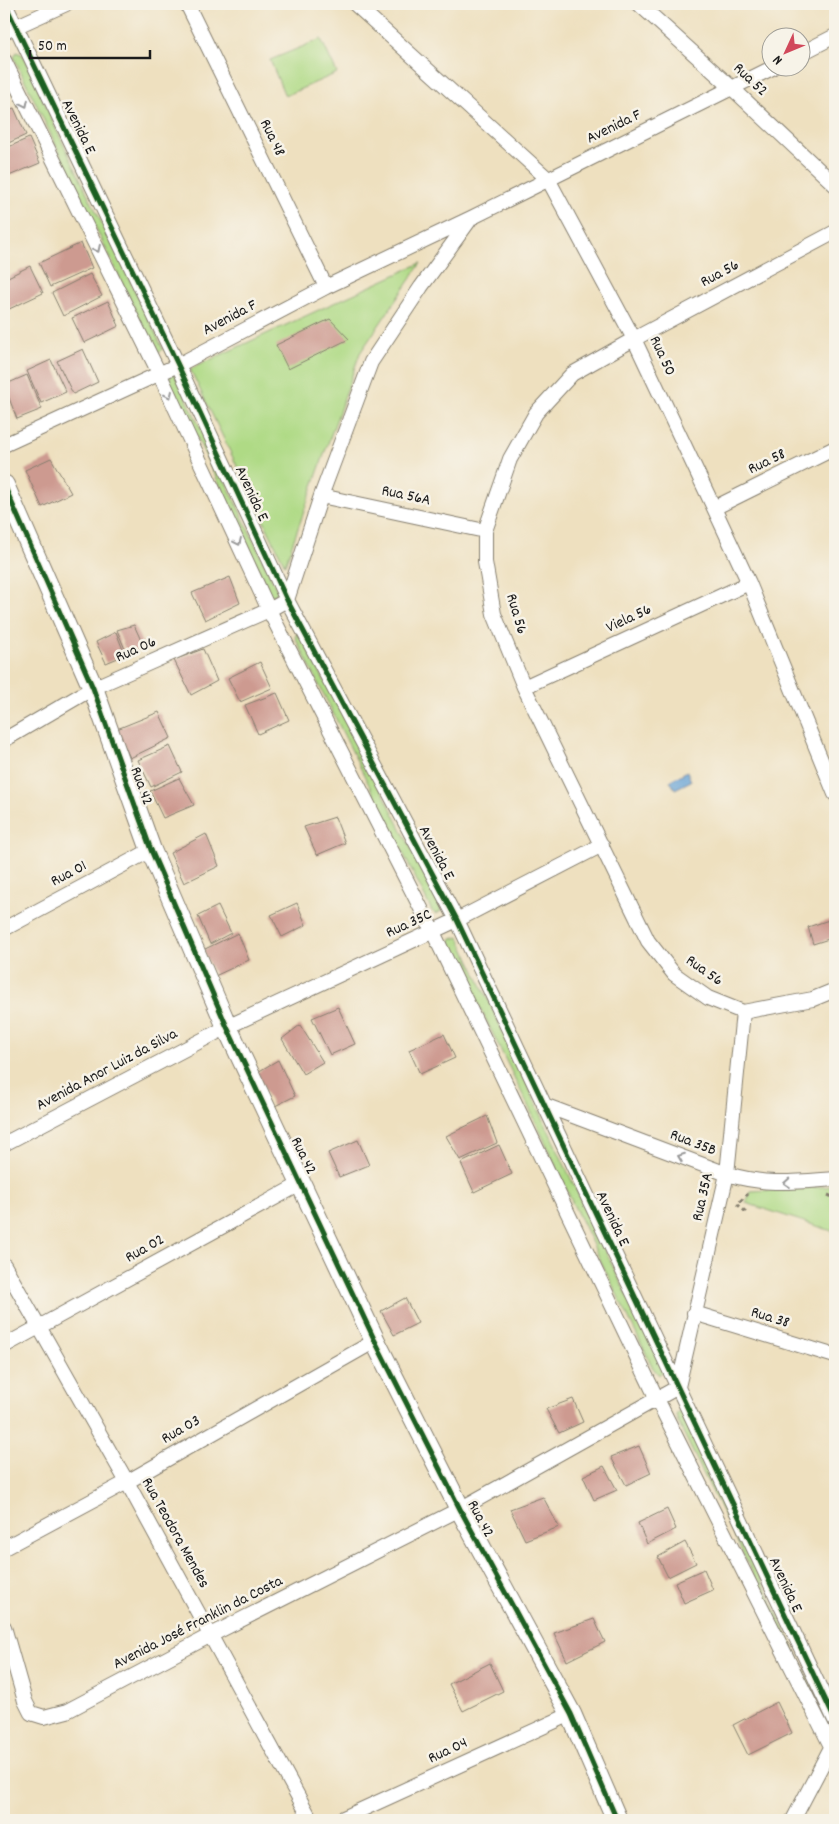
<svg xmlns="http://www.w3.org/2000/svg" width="839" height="1824" viewBox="0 0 839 1824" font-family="Dekko,sans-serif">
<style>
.green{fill:#afda85;stroke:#667b50}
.water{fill:#63a0d4;stroke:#405e78}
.building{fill:#cd9a90}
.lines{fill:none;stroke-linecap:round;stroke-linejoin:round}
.street-casing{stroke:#857e6e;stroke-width:16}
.secondary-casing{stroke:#857e6e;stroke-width:22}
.path{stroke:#857e6e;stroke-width:3;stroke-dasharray:4 4;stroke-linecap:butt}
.street{stroke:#fff;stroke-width:14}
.secondary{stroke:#fff;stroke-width:20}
.cycleway-casing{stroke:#f7f3e8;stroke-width:8}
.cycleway{stroke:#1b5e20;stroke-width:5}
.oneway{stroke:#999}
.labels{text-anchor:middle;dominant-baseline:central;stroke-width:5;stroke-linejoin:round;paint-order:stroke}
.street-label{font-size:16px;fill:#1c1c1c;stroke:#f7f3e8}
</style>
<rect width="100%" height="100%" fill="#f7f3e8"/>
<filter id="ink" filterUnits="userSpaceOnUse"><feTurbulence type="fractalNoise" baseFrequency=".02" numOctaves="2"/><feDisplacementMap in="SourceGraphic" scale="10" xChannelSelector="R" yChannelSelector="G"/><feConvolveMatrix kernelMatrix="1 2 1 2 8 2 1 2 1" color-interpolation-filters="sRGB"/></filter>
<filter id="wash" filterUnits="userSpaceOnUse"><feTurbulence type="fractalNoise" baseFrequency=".0096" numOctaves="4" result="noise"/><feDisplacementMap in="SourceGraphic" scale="20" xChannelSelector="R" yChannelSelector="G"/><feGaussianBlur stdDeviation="1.12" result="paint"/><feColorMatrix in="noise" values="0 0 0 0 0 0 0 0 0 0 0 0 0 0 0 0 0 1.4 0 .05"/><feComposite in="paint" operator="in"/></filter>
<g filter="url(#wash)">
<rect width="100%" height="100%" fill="#eee0bf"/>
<path class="green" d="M321 39 337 73 285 96 270 60Z
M17 52 23 55 26 60 57 131 155 332 163 349 160 352H156L144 328 15 60 14 56Z
M421 263 360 353 285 565 190 369Z
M173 374 176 376 278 592 273 596 269 593 241 530 170 381V375Z
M298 631 364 755 433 892 441 909 440 912 435 914 432 911 295 637Z
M459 937 591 1222 660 1362 663 1371 659 1375 653 1368 573 1204 537 1124 467 981 450 950 449 943 452 939Z
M835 1186V1232L746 1203 751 1191Z
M680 1410 682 1411 827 1719 824 1718 678 1422 676 1415Z"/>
<path class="water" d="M687 771 691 781 675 789 670 781Z"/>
<g id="blocks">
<path class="building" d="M14 108 26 135 4 145V112Z
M29 138 40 163 4 178V149Z
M81 243 92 268 50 287 39 263Z
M30 266 43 293 5 311 4 279Z
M90 274 102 296 63 316 52 293Z
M108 301 119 326 84 343 72 318Z
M330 319 349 339 288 369 276 345Z
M83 349 98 382 73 394 57 361Z
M51 360 66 392 41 403 27 371Z
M27 375 42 409 17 419 4 385Z
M51 458 71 493 42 507 25 470Z
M230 577 240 603 205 620 192 593Z
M134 625 144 647 127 654 117 630Z
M116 632 125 655 106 663 96 642Z
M203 649 217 681 191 695 174 660Z
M260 662 272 688 240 702 228 678Z
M277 693 289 720 258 734 245 705Z
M159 712 171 738 130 758 117 729Z
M170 746 182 772 151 787 138 760Z
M179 778 194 805 163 818 150 791Z
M335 817 345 843 317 855 304 827Z
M206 834 219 866 184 883 170 853Z
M297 903 306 925 282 937 271 915Z
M218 906 231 933 210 944 198 916Z
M835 918V937L813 944 808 927Z
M238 933 249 960 215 976 203 950Z
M338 1007 355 1044 330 1055 312 1018Z
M300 1025 323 1062 303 1074 282 1039Z
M444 1034 455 1058 420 1074 409 1050Z
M278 1060 295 1096 273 1107 256 1073Z
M487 1116 497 1143 460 1160 446 1136Z
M358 1140 369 1165 339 1177 328 1153Z
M499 1145 512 1174 474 1192 461 1163Z
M405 1298 418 1323 394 1335 381 1311Z
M573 1399 583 1422 559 1433 546 1409Z
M639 1446 651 1473 626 1485 611 1457Z
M604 1466 617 1490 594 1500 583 1476Z
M543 1497 559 1527 525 1540 510 1509Z
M667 1509 676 1529 647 1544 638 1523Z
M685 1542 696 1563 668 1577 658 1557Z
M704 1569 713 1590 684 1603 675 1582Z
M594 1619 605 1642 567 1661 554 1633Z
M490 1663 503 1691 463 1711 449 1684Z
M777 1702 792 1733 748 1755 733 1725Z"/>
</g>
</g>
<g filter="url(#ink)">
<use href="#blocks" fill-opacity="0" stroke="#857e6e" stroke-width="1"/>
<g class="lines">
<defs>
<path id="street" d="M5 4 178 365 287 600 457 920 835 1720
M187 4 326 287
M355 4 548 179 634 339 714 508 749 583 835 794
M639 4 732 88 835 185
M4 32 66 4
M802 53 835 36
M4 60 159 373 269 610 433 932 657 1399 831 1746 835 1750
M835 232 634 339 572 374 536 413 510 459 485 531V562L494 614 524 687 648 941 674 974 708 998 743 1012 813 999 835 990
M4 445 178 365 326 287 471 218 772 68
M321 496 485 531
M714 508 835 448
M524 687 749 583
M4 740 93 688 269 610 287 600 321 496 371 362 421 287 469 221
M4 929 151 850
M544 1105 727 1174C767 1186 794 1182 835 1179
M4 1144 227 1027 457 920 602 845
M4 1265 127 1482 311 1820
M694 1313 835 1356
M4 1346 302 1183
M4 1548 127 1482 375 1341
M4 1627 25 1701 31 1713 44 1717 67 1711 211 1635 460 1509 678 1387 727 1174 743 1012
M339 1820 571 1714
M793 1820 835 1740"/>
<path id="secondary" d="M4 485 93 688 151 850 227 1027 375 1341 460 1509 571 1714 617 1820"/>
</defs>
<use href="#street" class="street-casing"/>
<use href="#secondary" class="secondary-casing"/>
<path class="path" d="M828 1195 835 1198
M746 1212 737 1204 748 1194"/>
<use href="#street" class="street"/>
<use href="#secondary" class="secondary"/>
<defs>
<path id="cycleway" d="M5 4 178 365 287 600 457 920 835 1720
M4 485 93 688 151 850 227 1027 375 1341 460 1509 571 1714 617 1820"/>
</defs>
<use href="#cycleway" class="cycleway-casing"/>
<use href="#cycleway" class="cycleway"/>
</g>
<defs><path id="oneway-chevron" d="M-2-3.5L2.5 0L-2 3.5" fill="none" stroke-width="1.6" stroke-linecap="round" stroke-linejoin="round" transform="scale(1.25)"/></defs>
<g class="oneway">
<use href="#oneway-chevron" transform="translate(25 104) rotate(64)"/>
<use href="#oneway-chevron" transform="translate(97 249) rotate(64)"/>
<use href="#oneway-chevron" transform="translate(169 395) rotate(65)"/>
<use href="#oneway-chevron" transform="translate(238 542) rotate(65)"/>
<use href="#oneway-chevron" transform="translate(681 1157) rotate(-159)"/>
<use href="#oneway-chevron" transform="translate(787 1183) rotate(176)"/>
</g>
</g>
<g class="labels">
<g class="street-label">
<text transform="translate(750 80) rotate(43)">Rua 52</text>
<text transform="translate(78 127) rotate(64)">Avenida E</text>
<text transform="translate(614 127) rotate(-26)">Avenida F</text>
<text transform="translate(272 138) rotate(64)">Rua 48</text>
<text transform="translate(720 274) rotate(-28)">Rua 56</text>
<text transform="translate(230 318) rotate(-28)">Avenida F</text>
<text transform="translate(662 356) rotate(65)">Rua 50</text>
<text transform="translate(767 462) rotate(-26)">Rua 58</text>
<text transform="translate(251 494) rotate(65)">Avenida E</text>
<text transform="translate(406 496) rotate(12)">Rua 56A</text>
<text transform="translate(516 614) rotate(73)">Rua 56</text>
<text transform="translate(629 619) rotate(-25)">Viela 56</text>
<text transform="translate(136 650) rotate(-24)">Rua 06</text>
<text transform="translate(141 786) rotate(70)">Rua 42</text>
<text transform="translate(436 853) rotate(62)">Avenida E</text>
<text transform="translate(69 874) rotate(-28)">Rua 01</text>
<text transform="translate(409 924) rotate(-25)">Rua 35C</text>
<text transform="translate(704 971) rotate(35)">Rua 56</text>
<text transform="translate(107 1070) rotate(-28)">Avenida Anor Luiz da Silva</text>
<text transform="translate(693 1143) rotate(21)">Rua 35B</text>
<text transform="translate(303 1156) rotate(64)">Rua 42</text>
<text transform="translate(703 1197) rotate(-77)">Rua 35A</text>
<text transform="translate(612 1219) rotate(65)">Avenida E</text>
<text transform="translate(145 1249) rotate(-29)">Rua 02</text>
<text transform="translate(770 1318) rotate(17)">Rua 38</text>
<text transform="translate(181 1430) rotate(-30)">Rua 03</text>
<text transform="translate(480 1519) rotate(62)">Rua 42</text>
<text transform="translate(175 1533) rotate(61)">Rua Teodora Mendes</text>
<text transform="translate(785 1585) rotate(65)">Avenida E</text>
<text transform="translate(198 1623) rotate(-27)">Avenida José Franklin da Costa</text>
<text transform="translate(448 1751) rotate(-25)">Rua 04</text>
</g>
</g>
<rect width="839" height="1824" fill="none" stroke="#f7f3e8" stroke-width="20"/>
<g transform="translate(786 52) rotate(226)"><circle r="24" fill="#f7f3e8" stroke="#9f9d96"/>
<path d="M0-4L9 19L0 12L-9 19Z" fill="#d1495b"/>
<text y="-8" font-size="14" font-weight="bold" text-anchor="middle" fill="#1c1c1c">N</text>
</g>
<path d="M30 50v8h120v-8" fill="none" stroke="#1c1c1c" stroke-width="2.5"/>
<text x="38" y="50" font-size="15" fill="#1c1c1c" stroke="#f7f3e8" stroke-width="4" paint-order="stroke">50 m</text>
</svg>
